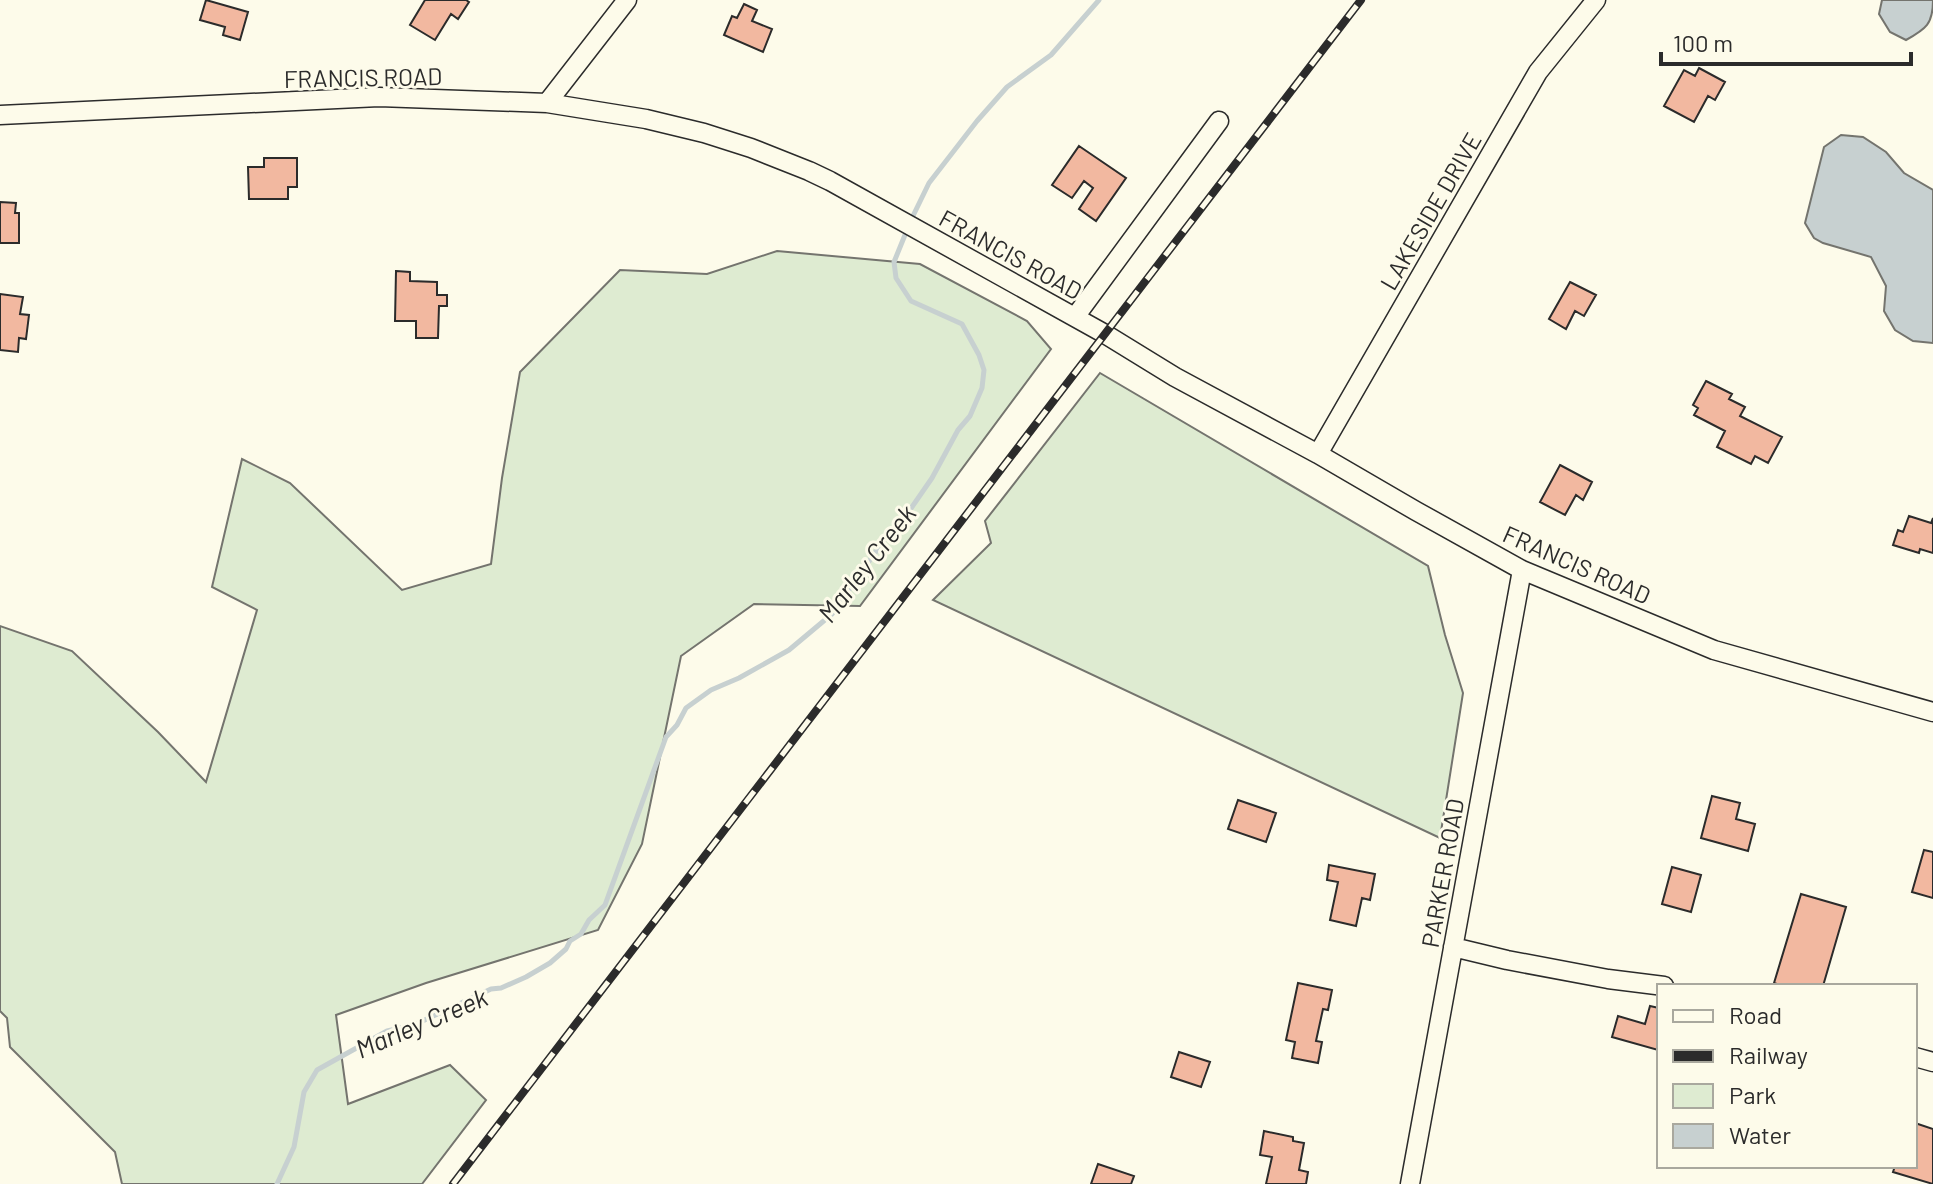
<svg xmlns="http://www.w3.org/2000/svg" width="1933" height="1184" viewBox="0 0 1933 1184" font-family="Barlow,sans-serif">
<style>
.green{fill:#deebd1;stroke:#74746e;stroke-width:2}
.water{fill:#c7d0d0;stroke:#74746e;stroke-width:2}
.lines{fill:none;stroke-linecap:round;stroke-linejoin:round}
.stream{stroke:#c7d0d0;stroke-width:5}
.building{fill:#f2b8a0;stroke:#2b2b2b;stroke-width:2}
.minor-casing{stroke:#2b2b2b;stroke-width:21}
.minor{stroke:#fdfbea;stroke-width:18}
.rail-casing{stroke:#2b2b2b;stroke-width:8}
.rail{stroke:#fdfbea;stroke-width:5;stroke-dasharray:15;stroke-linecap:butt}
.labels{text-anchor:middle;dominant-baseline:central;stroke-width:6;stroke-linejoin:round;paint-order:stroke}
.street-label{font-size:24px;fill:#2b2b2b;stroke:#fdfbea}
.water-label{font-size:26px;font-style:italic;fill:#2b2b2b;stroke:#fdfbea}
</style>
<rect width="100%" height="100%" fill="#fdfbea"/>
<path class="green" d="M777 251 920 264 1027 321 1051 349 860 606 754 604 681 656 642 844 598 930 426 983 336 1015 348 1104 450 1065 486 1100 422 1184H122L115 1152 10 1047 7 1018 0 1011V626L72 651 158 732 206 782 257 610 212 587 242 459 290 483 402 590 491 564 502 478 520 372 620 270 707 274Z
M1100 373 1428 566 1445 635 1463 693 1440 838 933 600 991 543 985 521Z"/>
<path class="water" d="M1882 0H1933C1933 24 1926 29 1906 40L1890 32 1879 14Z
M1841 135 1863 137 1886 152 1904 173 1933 190V343L1913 341 1895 330 1884 311 1886 286 1871 257 1823 243 1814 238 1805 223 1824 147Z"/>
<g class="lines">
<path class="stream" d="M911 220 929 183 977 121 1007 87 1051 55 1099 0
M277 1184 294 1147 304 1092 317 1070 387 1031 414 1025 491 989 501 988 526 977 550 963 566 949 570 941 581 934 589 920 605 905 666 737 677 725 686 708 711 690 739 678 789 650 832 614 884 540 894 533 932 478 958 430 970 416 982 388 984 370 979 355 962 324 911 301 896 278 894 262 907 230"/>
</g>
<path class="building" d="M206 0 248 12 240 40 223 35 225 27 200 20Z
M425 0H466L469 2 458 19 451 14 435 40 410 25Z
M744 4 757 10 752 21 772 29 763 52 724 35 732 16 737 18Z
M1699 68 1725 82 1715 100 1708 96 1694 122 1664 106 1684 70 1695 76Z
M1079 146 1126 178 1096 221 1079 209 1093 188 1084 181 1072 198 1052 185Z
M264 158H297V187H288V199H249L248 167H264Z
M0 202 16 203 15 213H19V243H0Z
M396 271 410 272V281L437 282V295H447V306H439L438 338H416V321H395Z
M1570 282 1596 295 1584 316 1575 311 1566 329 1549 319Z
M0 294 23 297 20 314 29 315 26 339 19 338 18 352 0 350Z
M1706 381 1732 394 1729 399 1745 407 1740 416 1782 437 1768 463 1755 456 1751 464 1717 447 1725 431 1694 415 1698 408 1693 405Z
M1560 465 1592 482 1583 500 1576 495 1565 515 1540 502Z
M1909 516 1931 523 1933 518V553L1920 549 1919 553 1893 545 1898 530 1903 532Z
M1712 796 1740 803 1736 819 1755 824 1748 851 1701 838Z
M1238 800 1276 813 1266 842 1228 829Z
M1924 850 1933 852V898L1912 892Z
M1329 865 1375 874 1370 900 1362 898 1356 926 1330 920 1338 882 1327 880Z
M1672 867 1701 875 1691 912 1662 904Z
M1801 894 1846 907 1823 986H1783L1774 983Z
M1298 983 1332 990 1328 1010 1323 1009 1316 1041 1322 1042 1318 1063 1292 1058 1295 1042 1286 1040Z
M1650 1006 1659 1008 1658 1050 1612 1037 1618 1016 1645 1024Z
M1179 1052 1210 1062 1201 1087 1171 1077Z
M1915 1123 1933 1129V1184L1893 1172 1895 1166H1915Z
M1264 1131 1293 1137V1141L1304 1143 1299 1170 1308 1172 1306 1184H1266L1272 1157 1260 1155Z
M1098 1164 1134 1176 1131 1184H1091Z"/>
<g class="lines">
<defs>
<path id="minor" d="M547 103 627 0
M0 115 379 97 547 103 646 119 704 133 751 148 809 171 830 181 1105 334 1175 377 1318 454 1416 511 1522 570 1714 650 1933 712
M1075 317 1219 121
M1318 454 1538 72 1596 0
M1453 947 1507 960 1608 979 1664 986
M1915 1057 1933 1062
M1410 1184 1522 570"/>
</defs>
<use href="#minor" class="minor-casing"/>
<use href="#minor" class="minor"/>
<defs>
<path id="rail" d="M453 1184 1361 0"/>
</defs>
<use href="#rail" class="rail-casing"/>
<use href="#rail" class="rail"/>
</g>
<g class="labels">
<g class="street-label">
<text transform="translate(363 77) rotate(-1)">FRANCIS ROAD</text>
<text transform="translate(1430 211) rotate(-60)">LAKESIDE DRIVE</text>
<text transform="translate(1011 254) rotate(29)">FRANCIS ROAD</text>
<text transform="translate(1577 564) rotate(24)">FRANCIS ROAD</text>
<text transform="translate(1442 873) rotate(-80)">PARKER ROAD</text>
</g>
<g class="water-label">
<text transform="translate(866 563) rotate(-52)">Marley Creek</text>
<text transform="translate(421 1022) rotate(-23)">Marley Creek</text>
</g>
</g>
<rect x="1657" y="984" width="260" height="184" fill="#fdfbea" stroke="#a9a89e" stroke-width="2"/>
<rect x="1673" y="1010" width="40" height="12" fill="#fdfbea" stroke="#a9a89e" stroke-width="2"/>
<text x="1729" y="1024" font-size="24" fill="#2b2b2b">Road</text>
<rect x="1673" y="1050" width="40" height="12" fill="#2b2b2b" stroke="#a9a89e" stroke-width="2"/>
<text x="1729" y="1064" font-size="24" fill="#2b2b2b">Railway</text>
<rect x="1673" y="1084" width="40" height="24" fill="#deebd1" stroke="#a9a89e" stroke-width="2"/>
<text x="1729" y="1104" font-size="24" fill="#2b2b2b">Park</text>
<rect x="1673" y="1124" width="40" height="24" fill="#c7d0d0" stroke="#a9a89e" stroke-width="2"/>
<text x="1729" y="1144" font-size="24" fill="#2b2b2b">Water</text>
<path d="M1661 52v12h250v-12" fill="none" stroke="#2b2b2b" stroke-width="4"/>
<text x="1673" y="52" font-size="24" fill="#2b2b2b" stroke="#fdfbea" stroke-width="6" paint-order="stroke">100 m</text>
</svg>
